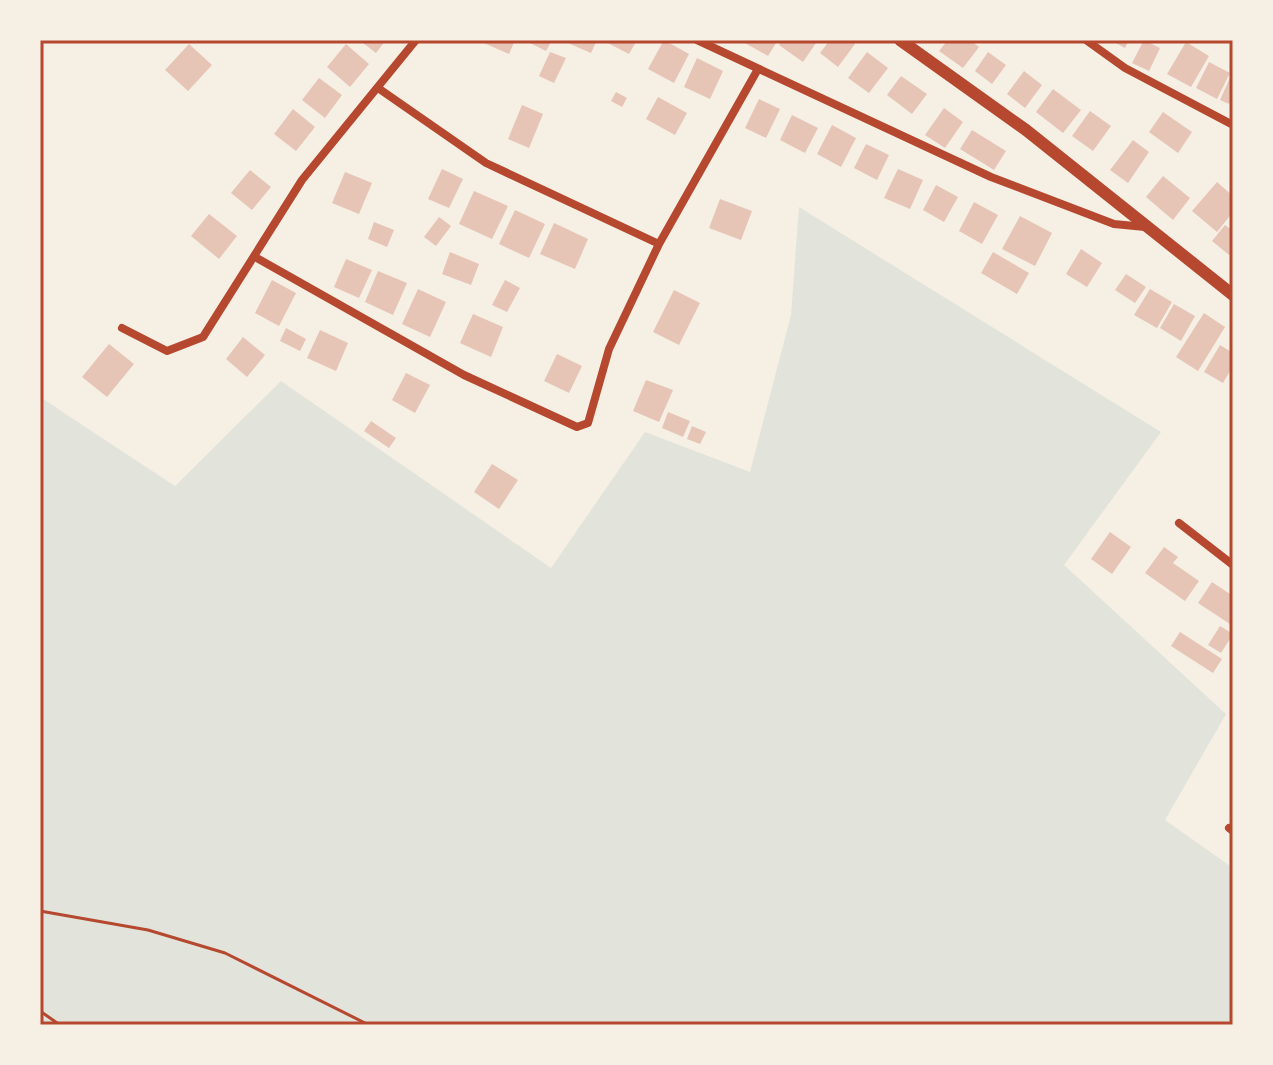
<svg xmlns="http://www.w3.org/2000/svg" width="1273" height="1065" viewBox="0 0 1273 1065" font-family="'Alegreya Sans',sans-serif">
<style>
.green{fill:#e2e4dc}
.building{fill:#e6c5b7}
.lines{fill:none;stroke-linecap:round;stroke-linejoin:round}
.path{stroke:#b5482f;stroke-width:3}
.minor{stroke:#b5482f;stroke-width:8}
.tertiary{stroke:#b5482f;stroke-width:12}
.neatline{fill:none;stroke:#b5482f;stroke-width:3}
</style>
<rect width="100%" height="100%" fill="#f6efe4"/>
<path class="green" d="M799 207 1161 432 1064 565 1226 714 1165 820 1233 868V1025H40V397L175 486 281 381 551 568 645 432 750 472 791 315Z"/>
<path class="building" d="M359 40H386L376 53Z
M477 40H515L509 54Z
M524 40H552L546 51Z
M561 40H597L591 53Z
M602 40H637L629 54Z
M664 40 689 54 674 83 648 69Z
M747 40H778L768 56 745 43Z
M782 40H818L803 62 779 45Z
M830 40H850L855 44 838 67 820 53Z
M948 40H970L979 47 963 68 939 51Z
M1110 40H1129L1125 48Z
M1144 40 1160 48 1149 71 1132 63Z
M1186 42 1209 56 1191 87 1167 74Z
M189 44 212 65 188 91 165 70Z
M346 44 369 64 350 87 327 67Z
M550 52 566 58 554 83 539 76Z
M867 52 888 68 869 93 848 78Z
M988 52 1006 65 992 84 975 71Z
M697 58 723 71 710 99 684 87Z
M1209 62 1230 73 1217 99 1196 88Z
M1024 71 1042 85 1025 108 1007 94Z
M1233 71V95L1229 104 1220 100Z
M901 76 927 94 912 114 887 95Z
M319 78 342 95 325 118 302 100Z
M1053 89 1081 110 1063 133 1036 112Z
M616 92 627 98 622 107 611 101Z
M658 97 687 113 675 135 646 119Z
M759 99 780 109 766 138 745 128Z
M522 105 543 114 529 148 508 139Z
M944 108 963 122 945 148 925 135Z
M293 109 315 127 296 151 274 134Z
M1090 111 1111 126 1093 151 1072 136Z
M1163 112 1192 132 1178 153 1149 132Z
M792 115 818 128 805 153 780 140Z
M832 125 856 138 841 167 817 154Z
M972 130 1006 151 994 170 960 149Z
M1133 140 1149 152 1128 183 1110 170Z
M866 144 889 155 877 180 854 168Z
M442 169 463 179 449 208 428 199Z
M898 169 923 180 910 209 884 198Z
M250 170 271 187 252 210 231 193Z
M345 172 372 183 359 214 332 203Z
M1163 176 1190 198 1173 220 1146 197Z
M1217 182 1233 196V212L1217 232 1192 211Z
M936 185 958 197 944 222 923 210Z
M474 191 508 206 492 239 459 224Z
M720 199 752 211 741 240 709 228Z
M974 202 998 215 982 244 959 231Z
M515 210 545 224 529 258 499 244Z
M209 214 237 236 219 259 191 236Z
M1020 216 1052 233 1035 266 1002 249Z
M439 217 451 226 436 246 424 237Z
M374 222 394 230 387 247 368 239Z
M554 223 588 239 575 269 540 254Z
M1225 225 1233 231V250L1229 255 1212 241Z
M1081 249 1102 263 1087 287 1066 274Z
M450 252 479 264 471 285 442 274Z
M993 252 1029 273 1017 294 981 273Z
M346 259 372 270 359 298 334 287Z
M378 271 407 283 393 315 365 302Z
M1126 274 1146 287 1135 303 1115 290Z
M272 280 296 293 279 326 255 313Z
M505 280 520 288 507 312 492 305Z
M418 289 446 302 430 337 402 324Z
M1150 289 1172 302 1157 328 1134 315Z
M674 290 700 303 679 345 653 332Z
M1174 304 1195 316 1181 341 1160 328Z
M1204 313 1225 327 1198 371 1176 357Z
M473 314 503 327 491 357 460 343Z
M286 328 306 339 300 351 280 341Z
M320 330 348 343 336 371 307 358Z
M243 337 265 355 247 377 226 359Z
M109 344 134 364 107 397 82 377Z
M1220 345 1233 353V366L1223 383 1204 372Z
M557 354 582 366 569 393 544 381Z
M406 373 430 385 415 413 392 400Z
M646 380 673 390 659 422 633 411Z
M668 412 690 421 683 437 662 428Z
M371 421 396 438 389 448 364 431Z
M692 426 706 432 700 444 687 439Z
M492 464 518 480 499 509 474 492Z
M1110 532 1131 547 1112 574 1091 559Z
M1164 547 1178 557 1173 563 1199 581 1185 601 1145 573Z
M1212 582 1233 596 1230 624 1198 603Z
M1220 626 1233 634 1221 653 1208 645Z
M1180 632 1222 659 1213 673 1171 646Z"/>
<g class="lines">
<path class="path" d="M40 911 148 930 225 953 369 1025
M40 1011 60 1025"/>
<path class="minor" d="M697 40 991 177 1114 224 1145 227
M1086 40 1125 68 1233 125
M378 88 486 163 659 244
M255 257 464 375 577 427 588 423 609 349 659 244 758 69
M122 328 167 351 203 337 302 180 416 40
M1179 523 1233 565
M1229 828 1233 831"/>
<path class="tertiary" d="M900 40 1026 130 1233 295"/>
</g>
<rect width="1273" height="1065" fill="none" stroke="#f6efe4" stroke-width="84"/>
<rect x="42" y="42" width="1189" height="981" class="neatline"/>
</svg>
